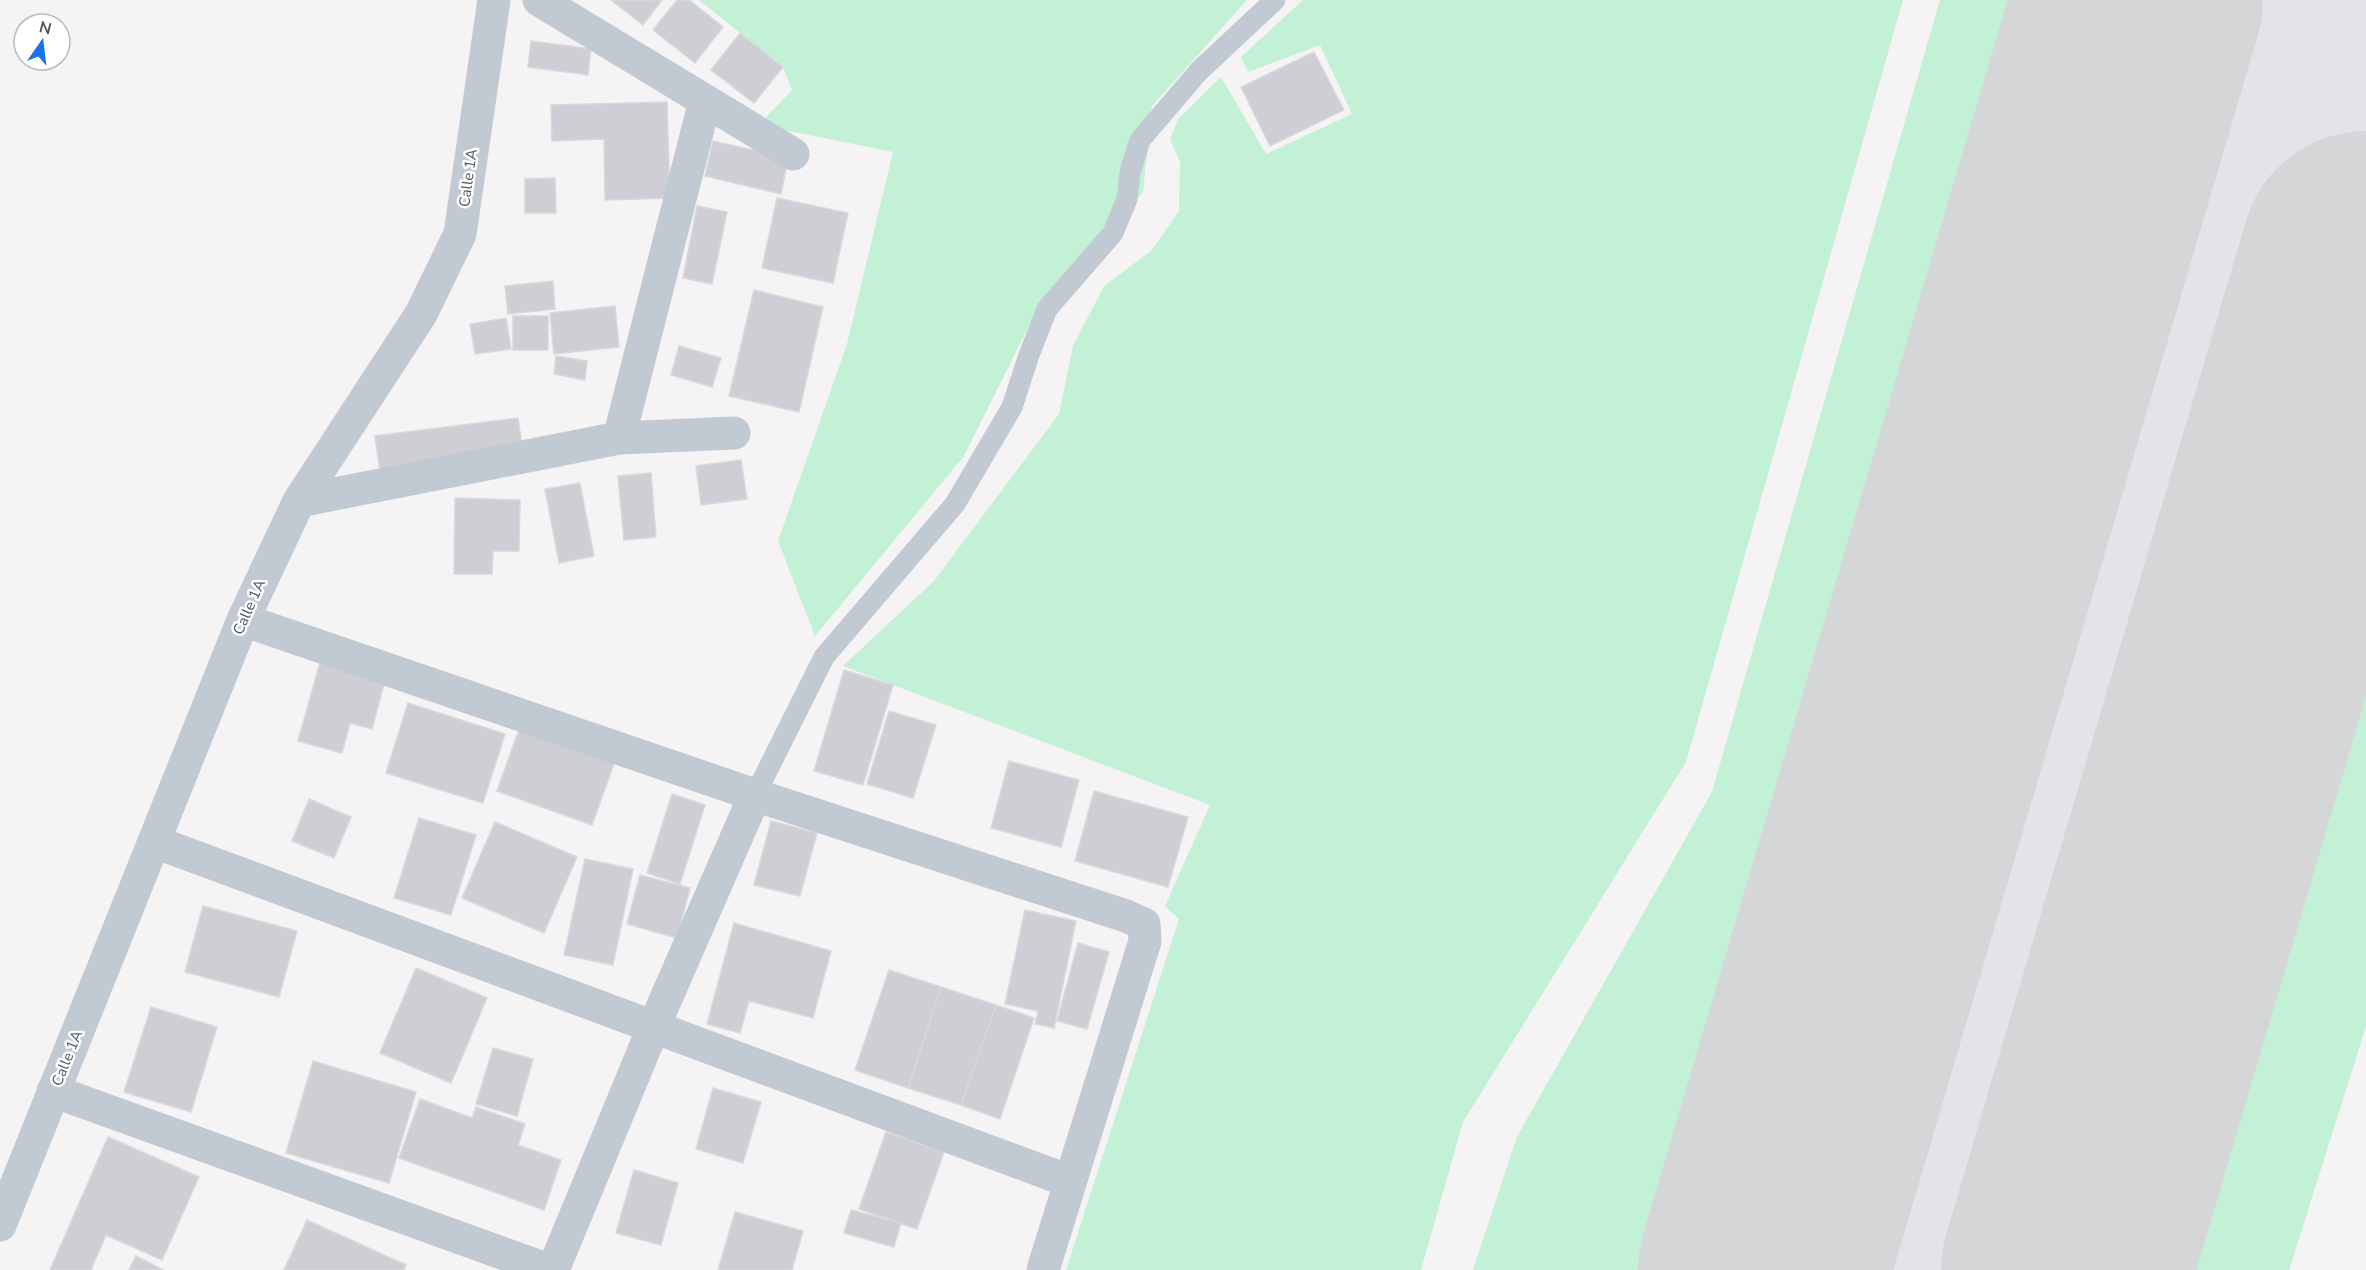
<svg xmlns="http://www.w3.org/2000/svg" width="2366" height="1270" viewBox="0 0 2366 1270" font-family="'Nunito Sans',sans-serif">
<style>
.airport{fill:#e2e4e7}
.green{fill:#c3f1d5}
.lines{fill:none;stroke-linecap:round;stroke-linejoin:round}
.runway{stroke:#d5d6d8;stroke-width:250}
.building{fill:#cdcfd5;stroke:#d7d9de;stroke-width:1.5}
.lane{stroke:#c1cad2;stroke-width:21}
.street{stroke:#c1cad2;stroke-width:33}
.labels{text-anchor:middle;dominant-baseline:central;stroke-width:5;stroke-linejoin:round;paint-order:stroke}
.street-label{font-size:15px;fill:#4a5661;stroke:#fff}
</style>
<rect width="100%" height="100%" fill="#f5f3f3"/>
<path class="airport" d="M1940 0H2366V1026L2289 1270H1473L1517 1137 1712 792Z"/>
<path class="green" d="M699 0H1247L1152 106 1143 192 1036 312 964 456 815 636 778 541 847 344 893 152 759 125 792 90 783 67Z
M1303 0H1903L1686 762 1463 1122 1421 1270H1066L1179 919 1165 906 1210 805 843 666 934 581 1059 414 1073 346 1104 286 1151 251 1179 211 1180 162 1170 139 1178 119 1221 77 1266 154 1352 114 1320 45 1248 72 1241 57Z
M1940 0H2117L1740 1270H1473L1517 1137 1712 792Z
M2366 311V1026L2289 1270H2079L2267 634Z"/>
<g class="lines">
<path class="runway" d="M1763 1270 2138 0
M2066 1270 2366 256"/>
</g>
<path class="building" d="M611 0H662L643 25Z
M677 0H689L723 27 695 63 653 30Z
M740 33 783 67 754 103 711 70Z
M531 41 591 49 588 75 528 67Z
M1314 52 1344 110 1270 146 1241 87Z
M667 102 670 198 605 200 604 139 552 141 551 105Z
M713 141 788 158 781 194 705 176Z
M555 178 556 213H525V179Z
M777 198 848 213 833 283 762 268Z
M697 206 727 212 712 284 683 278Z
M553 281 555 309 508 314 505 286Z
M754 290 823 307 799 412 729 396Z
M615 306 619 347 554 354 550 313Z
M513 316H548V350H513Z
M506 318 511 349 475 354 470 324Z
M679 346 721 358 712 387 671 375Z
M556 356 587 361 585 380 554 374Z
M518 418 523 454 380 472 375 436Z
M741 460 747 499 701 505 696 466Z
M651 473 656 537 624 540 618 476Z
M580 483 594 556 559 563 545 489Z
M455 498 520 500 519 551H493L492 574H454Z
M321 659 386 677 372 729 350 723 342 753 298 741Z
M844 670 893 685 863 785 814 771Z
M408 703 505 734 483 803 386 773Z
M889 711 936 725 913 798 867 784Z
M521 724 616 758 592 825 497 791Z
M1009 761 1079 780 1061 847 991 828Z
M1094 791 1188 817 1168 887 1075 861Z
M672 794 705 805 680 884 647 873Z
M309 799 351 817 334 858 292 841Z
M419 818 476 835 451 915 394 898Z
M771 821 817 833 800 896 754 885Z
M495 822 577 857 544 933 462 898Z
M585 859 633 869 613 965 564 955Z
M640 875 690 888 677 938 627 924Z
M203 906 297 931 279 997 185 972Z
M1025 910 1076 921 1054 1028 1035 1024 1038 1011 1005 1004Z
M734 923 831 951 813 1018 749 1001 740 1033 707 1024Z
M1078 943 1109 952 1087 1029 1057 1021Z
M416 968 487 998 451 1083 380 1053Z
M889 970 941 987 908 1088 855 1070Z
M941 987 996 1005 961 1105 908 1088Z
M996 1005 1034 1018 1000 1119 961 1105Z
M151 1007 217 1027 191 1112 124 1092Z
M493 1048 533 1059 517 1116 476 1104Z
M313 1061 416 1092 389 1183 286 1153Z
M713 1088 761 1102 743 1163 696 1149Z
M420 1099 472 1118 476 1107 525 1124 518 1145 561 1160 544 1210 399 1158Z
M886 1132 944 1152 917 1229 859 1209Z
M108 1137 199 1177 162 1260 106 1235 91 1270H50Z
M634 1170 678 1183 661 1245 616 1233Z
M851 1210 901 1223 894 1247 844 1233Z
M735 1212 803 1231 792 1270H718Z
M307 1220 406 1265 404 1270H284Z
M136 1256 163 1270H129Z"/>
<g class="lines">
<path class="lane" d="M755 795 824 657 955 504 1012 407 1029 355 1047 309 1113 233 1127 199 1130 172 1140 140 1199 71 1275 0"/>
<path class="street" d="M539 0 793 154
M619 438 705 101
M299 501 619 438 734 433
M243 620 755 795 1126 916 1144 924 1145 941 1043 1270
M155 842 1069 1181
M53 1091 549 1270
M0 1225 243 620 299 501 421 314 460 234 494 0
M553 1270 654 1026 755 795"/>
</g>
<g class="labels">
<g class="street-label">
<text transform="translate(468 178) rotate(-82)">Calle 1A</text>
<text transform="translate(249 607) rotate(-66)">Calle 1A</text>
<text transform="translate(67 1058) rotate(-68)">Calle 1A</text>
</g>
</g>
<g transform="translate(42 42) rotate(14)"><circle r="28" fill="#ffffff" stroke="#b7bbc0" stroke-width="1.5"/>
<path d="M0-4.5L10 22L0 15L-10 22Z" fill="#1a73e8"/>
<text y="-9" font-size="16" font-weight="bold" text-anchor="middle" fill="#4a5661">N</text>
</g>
</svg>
